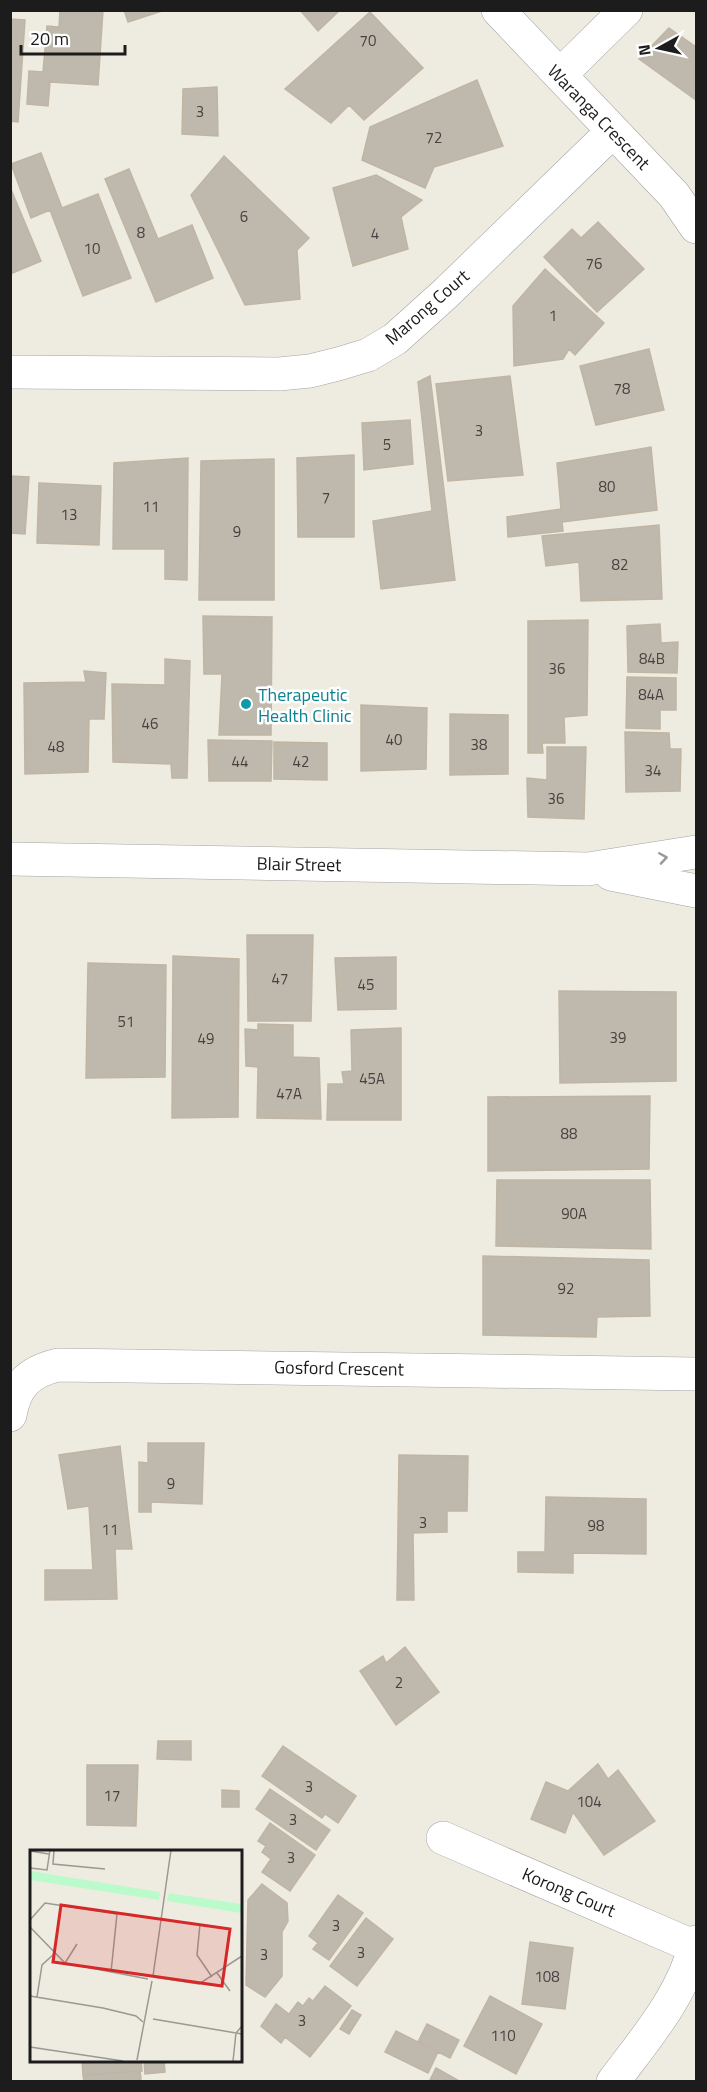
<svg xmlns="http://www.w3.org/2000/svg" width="707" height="2092" viewBox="0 0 707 2092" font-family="'Titillium Web',sans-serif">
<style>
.building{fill:#bfb8ad;stroke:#c0b5a3;stroke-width:1.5}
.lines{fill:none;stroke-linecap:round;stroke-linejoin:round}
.minor-casing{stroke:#a3a3a3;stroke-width:34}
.minor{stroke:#fff;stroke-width:33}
.oneway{stroke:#999}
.culture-dot{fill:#0f9aa8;stroke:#fff;stroke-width:2}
.labels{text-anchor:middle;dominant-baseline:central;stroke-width:5;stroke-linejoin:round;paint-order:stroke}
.number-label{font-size:15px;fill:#454340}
.street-label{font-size:18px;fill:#1c1c1c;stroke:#fff}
.culture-label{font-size:18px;fill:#0d838f;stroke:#fff;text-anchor:start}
.inset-road{fill:none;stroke:#9a9992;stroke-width:1.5}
.view{fill:#d62828;fill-opacity:0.15;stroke:#d62828;stroke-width:3}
.inset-edge{fill:none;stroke:#1c1c1c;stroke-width:3}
</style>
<rect width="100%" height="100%" fill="#eeece1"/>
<path class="building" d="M60 10H103L98 85 50 82 48 106 27 104 29 71 43 72 47 26 59 27Z
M124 10H165L128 22Z
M300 10H340L318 31Z
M370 12 423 68 364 120 349 105 331 123 285 89Z
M10 19 25 20 18 122 10 121Z
M669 28 696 47V100L639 59Z
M477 80 503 146 434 167 425 188 362 160 370 127Z
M217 87 218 136 182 134 183 89Z
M41 153 62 208 98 194 131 278 83 296 50 210 31 218 11 164Z
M224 156 309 238 297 250 300 299 245 305 191 195Z
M129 169 158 239 192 225 213 278 156 302 105 179Z
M376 175 422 200 401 217 408 249 353 266 333 188Z
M10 187 41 261 10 274Z
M598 222 644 269 597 312 544 257 572 229 581 238Z
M545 269 604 323 575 355 569 349 563 359 514 366 513 306Z
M649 349 664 410 596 425 580 366Z
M430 376 455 580 381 589 373 521 432 511 418 382Z
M510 376 523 475 448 481 436 384Z
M410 420 413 464 364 470 362 423Z
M651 447 657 510 562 522 563 531 508 537 507 517 561 509 557 463Z
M354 455V537H298L297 458Z
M188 458 187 580 165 579V549H113L114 463Z
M274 459V600H199L201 461Z
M10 476 29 477 25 534 10 533Z
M39 483 101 486 99 545 37 543Z
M659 525 662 599 581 601 579 562 546 566 542 536Z
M203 616 272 617 271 735H219L222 674H204Z
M588 620 587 715 564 717 565 743H542L543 753H528V621Z
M660 624 661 643 678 642 677 673 628 672 627 626Z
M165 659 190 661 187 778H172L171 764 113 762 112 684 165 685Z
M84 671 106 673 104 719H89L88 772 25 774 24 683 86 682Z
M627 677 676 678V710H660V729L626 728Z
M361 705 427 708 426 769 361 771Z
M450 714 508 715V774L450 775Z
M625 732 669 733 670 749H681L680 791 626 792Z
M208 740 272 741 271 781H209Z
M274 742 327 743V780L274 779Z
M547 747H586L584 819 528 817 527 778 547 780Z
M247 935H313L311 1021H248Z
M173 956 239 959 238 1117 172 1118Z
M396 957V1009L338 1010 335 958Z
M88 963 166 965 165 1077 86 1078Z
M559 991 676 992V1081L560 1083Z
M258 1024 293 1025V1057L319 1058 321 1119 257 1118 258 1067 246 1066 245 1029 258 1030Z
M401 1028V1120H327L328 1084H344L342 1072 352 1071 351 1030Z
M650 1096 649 1169 488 1171V1097Z
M497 1180H650L651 1249 496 1246Z
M483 1256 649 1260 650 1316 597 1317 596 1337 483 1335Z
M148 1443H204L202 1504 151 1502V1512H139V1462L148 1463Z
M120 1446 132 1549H115L117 1599 45 1600V1570H93L89 1506 68 1509 59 1455Z
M399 1455 468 1456 467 1511H447V1532L413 1533 414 1600H397Z
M546 1497 646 1499V1554L573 1553V1573L518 1572V1552H545Z
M405 1647 439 1692 396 1725 360 1671 383 1656 386 1663Z
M158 1741H191V1760L157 1759Z
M283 1746 356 1796 338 1823 325 1814 322 1818 262 1776Z
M598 1764 608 1779 618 1770 655 1821 604 1855 573 1812 565 1833 531 1819 546 1782 568 1791Z
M87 1765H138L136 1826 87 1825Z
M270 1789 330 1830 316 1850 256 1809Z
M222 1790 239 1791V1807H222Z
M270 1823 315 1855 290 1891 262 1872 271 1859 262 1852 266 1846 258 1841Z
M262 1884 287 1903 288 1921 282 1932V1976L265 1997 246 1985 248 1900Z
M338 1895 363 1913 329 1960 313 1949 318 1943 309 1936Z
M366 1918 393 1939 357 1986 330 1966Z
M530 1942 573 1948 565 2009 522 2004Z
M325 1986 351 2006 310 2057 285 2037 281 2043 261 2026 276 2004 289 2014 298 2002 303 2006 309 1998 313 2001Z
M490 1996 542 2024 516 2074 464 2046Z
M352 2010 361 2015 349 2034 340 2029Z
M427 2024 459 2040 450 2058 418 2042Z
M396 2031 438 2052 428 2073 385 2052Z
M82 2060H141L142 2071 83 2075Z
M144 2060H164L165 2072 145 2074Z
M436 2068 461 2082H429Z
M140 2071 141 2079 129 2082H84L83 2075Z"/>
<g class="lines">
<defs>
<path id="minor" d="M498 10 674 195 696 227
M560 75 626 10
M10 372 279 374 310 371 338 364 368 355 395 339 445 294 613 131
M10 859 588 869 696 852
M611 874 696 891
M10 1415C15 1386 28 1372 58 1365L696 1374
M443 1838 695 1947
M613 2082C645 2039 683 1996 696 1942"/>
</defs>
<use href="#minor" class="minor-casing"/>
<use href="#minor" class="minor"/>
</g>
<defs><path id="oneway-chevron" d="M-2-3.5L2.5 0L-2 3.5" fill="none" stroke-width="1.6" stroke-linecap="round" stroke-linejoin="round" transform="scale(1.5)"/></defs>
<use class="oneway" href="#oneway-chevron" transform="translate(663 858) rotate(-9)"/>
<circle class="culture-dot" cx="246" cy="704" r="6"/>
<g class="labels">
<g class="number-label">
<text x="368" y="40">70</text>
<text x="200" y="111">3</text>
<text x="434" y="137">72</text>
<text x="244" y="216">6</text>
<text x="141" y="232">8</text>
<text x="375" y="233">4</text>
<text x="92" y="248">10</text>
<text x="594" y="263">76</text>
<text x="553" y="315">1</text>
<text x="622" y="388">78</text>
<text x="479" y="430">3</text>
<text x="387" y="444">5</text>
<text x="607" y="486">80</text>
<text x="326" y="497">7</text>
<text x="151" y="506">11</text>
<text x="69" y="514">13</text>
<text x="237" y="531">9</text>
<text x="620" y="564">82</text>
<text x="652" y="658">84B</text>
<text x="557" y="668">36</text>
<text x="651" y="694">84A</text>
<text x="150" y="723">46</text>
<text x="394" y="739">40</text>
<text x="479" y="744">38</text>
<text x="56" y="746">48</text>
<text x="240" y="761">44</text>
<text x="301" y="761">42</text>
<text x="653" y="770">34</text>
<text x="556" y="798">36</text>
<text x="280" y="978">47</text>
<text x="366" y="984">45</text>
<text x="126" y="1021">51</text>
<text x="618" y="1037">39</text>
<text x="206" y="1038">49</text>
<text x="372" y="1078">45A</text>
<text x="289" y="1093">47A</text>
<text x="569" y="1133">88</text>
<text x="574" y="1213">90A</text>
<text x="566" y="1288">92</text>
<text x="171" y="1483">9</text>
<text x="423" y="1522">3</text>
<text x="596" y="1525">98</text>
<text x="110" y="1529">11</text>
<text x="399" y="1682">2</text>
<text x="309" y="1786">3</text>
<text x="112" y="1795">17</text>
<text x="589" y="1801">104</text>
<text x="293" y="1819">3</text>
<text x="291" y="1857">3</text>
<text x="336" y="1925">3</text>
<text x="361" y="1952">3</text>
<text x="264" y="1954">3</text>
<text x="547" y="1976">108</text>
<text x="302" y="2020">3</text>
<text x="503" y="2035">110</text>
</g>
<g class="street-label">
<text transform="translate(599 117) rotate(46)">Waranga Crescent</text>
<text transform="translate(427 307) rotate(-41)">Marong Court</text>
<text transform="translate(299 864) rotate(1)">Blair Street</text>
<text transform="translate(339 1368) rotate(1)">Gosford Crescent</text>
<text transform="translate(569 1892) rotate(23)">Korong Court</text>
</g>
<g class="culture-label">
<text x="258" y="694">Therapeutic<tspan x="258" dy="21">Health Clinic</tspan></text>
</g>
</g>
<g transform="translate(30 1850)">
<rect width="212" height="212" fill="#eeece1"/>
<path d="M0 21 130 42 129 50 0 30ZM139 43 211 54V63L137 51Z" fill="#bbfbcb"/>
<path class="inset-road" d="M24 0 23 14 75 19M0 1 19 4M0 18 17 20 20 0M0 70 15 53 87 64 81 122M170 74 167 105 182 127M0 77 35 113 118 129M35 113 47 94M187 123 200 141M123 126 141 0M124 127 169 134 212 106M0 146 73 158 106 166 113 172M7 147 12 115 24 104M123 169 212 184M0 197 93 211M107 210 122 131M203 211 206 183 212 176"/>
<path class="view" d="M31 55 200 79 192 136 23 112Z"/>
<rect width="212" height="212" class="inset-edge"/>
</g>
<rect width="707" height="2092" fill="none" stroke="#1c1c1c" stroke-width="24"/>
<g transform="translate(659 48) rotate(262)" stroke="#ffffff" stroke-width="4.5" paint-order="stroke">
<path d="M0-4.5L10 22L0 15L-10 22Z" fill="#1c1c1c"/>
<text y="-9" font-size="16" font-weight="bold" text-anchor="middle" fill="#1c1c1c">N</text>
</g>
<path d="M21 45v9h104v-9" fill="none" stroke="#1c1c1c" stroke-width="3"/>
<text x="30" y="45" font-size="18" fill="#1c1c1c" stroke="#ffffff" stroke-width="4.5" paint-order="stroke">20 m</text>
</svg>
